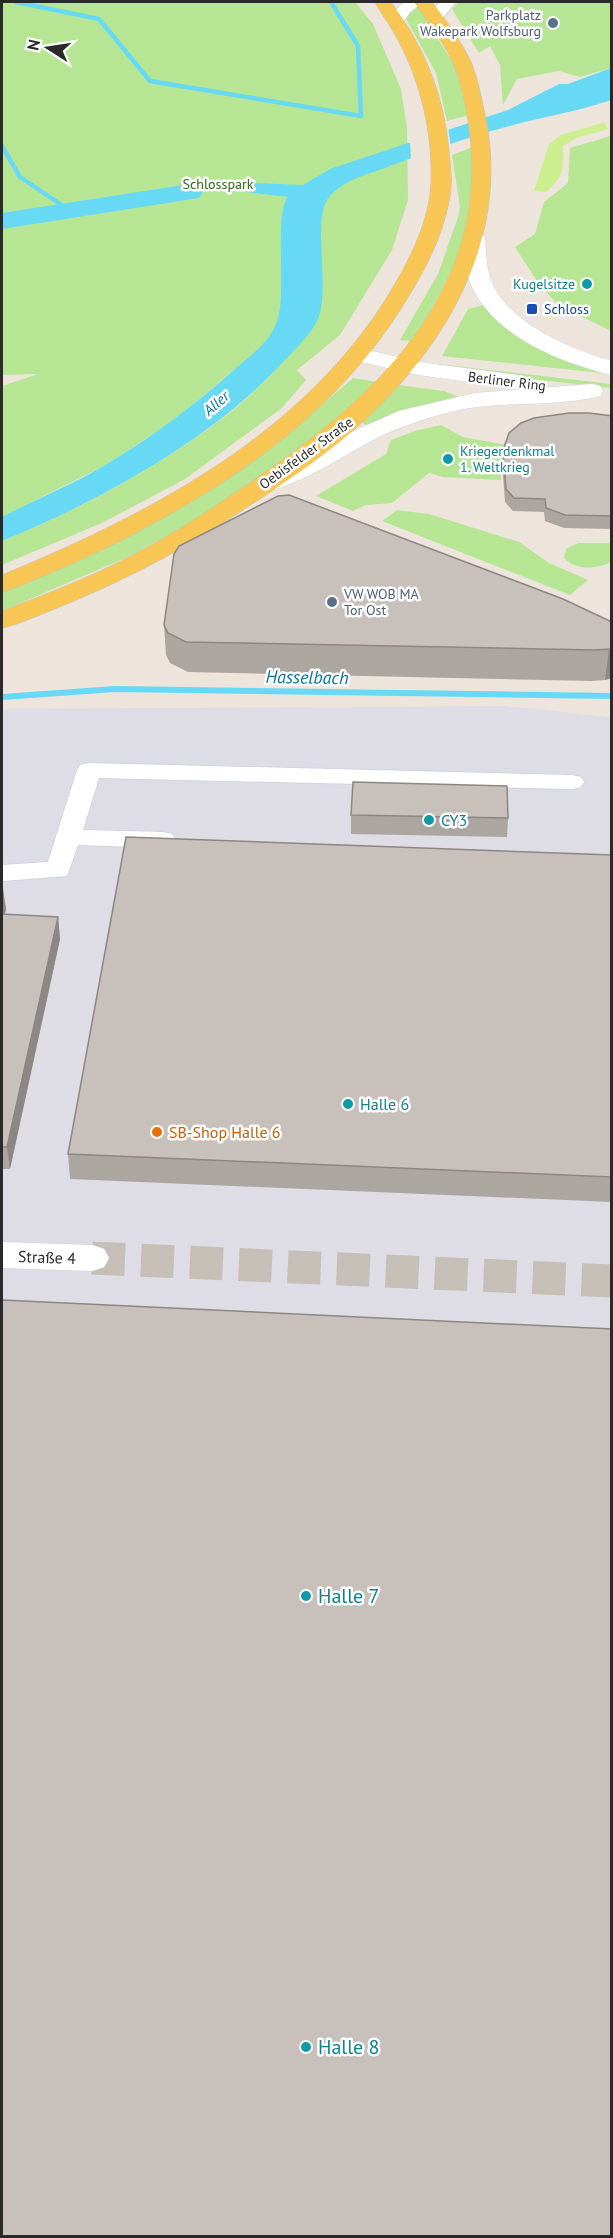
<svg xmlns="http://www.w3.org/2000/svg" width="613" height="2238" viewBox="0 0 613 2238" font-family="'PT Sans',sans-serif">
<style>
.industrial{fill:#dedce5}
.green{fill:#b6e694}
.pitch{fill:#cdee8f}
.water{fill:#68d9f5}
.pier{fill:#ede4db}
.lines{fill:none;stroke-linecap:round;stroke-linejoin:round}
.stream-far1{stroke:#68d9f5;stroke-width:4.5}
.stream{stroke:#68d9f5;stroke-width:6}
.river{fill:#68d9f5;fill-rule:evenodd}
.tertiary-tunnel{stroke:#c6bfb8;stroke-width:33;stroke-dasharray:33 16;stroke-linecap:butt}
.minor-casing{stroke:#d0d5e4;stroke-width:2}
.tertiary-casing{stroke:#d0d5e4;stroke-width:1}
.secondary-casing{stroke:#d0d5e4;stroke-width:1}
.primary-casing{stroke:#c3c3c3;stroke-width:1}
.minor{fill:#fff;fill-rule:evenodd}
.tertiary{fill:#fff;fill-rule:evenodd}
.secondary{fill:#fff;fill-rule:evenodd}
.primary{fill:#f8c655;fill-rule:evenodd}
.wall{fill:#aca6a1}
.shaded-wall{fill:#8c8783}
.building{fill:#c8c1bb;stroke:#8c8783;stroke-width:1.5}
.service-dot{fill:#5c6f8a;stroke:#fff;stroke-width:2}
.culture-dot{fill:#0f9aa8;stroke:#fff;stroke-width:2}
.transit-dot{fill:#1a4fb4;stroke:#fff;stroke-width:2}
.food-dot{fill:#e8710a;stroke:#fff;stroke-width:2}
.labels{text-anchor:middle;dominant-baseline:central;stroke-width:5;stroke-linejoin:round;paint-order:stroke}
.far-service-label{font-size:14px;fill:#4e5e75;stroke:#fff;text-anchor:end}
.far-park-label{font-size:14px;fill:#2d6b16;stroke:#fff}
.far-culture-label{font-size:14px;fill:#0d838f;stroke:#fff;text-anchor:end}
.far-transit-label{font-size:14px;fill:#164399;stroke:#fff;text-anchor:start}
.far-street-label{font-size:14px;fill:#2a2a2a;stroke:#fff}
.far-water-label{font-size:15px;font-style:italic;fill:#0677a1;stroke:#fff}
.culture-label{font-size:16px;fill:#0d838f;stroke:#fff;text-anchor:start}
.food-label{font-size:16px;fill:#c56008;stroke:#fff;text-anchor:start}
.street-label{font-size:16px;fill:#2a2a2a;stroke:#fff}
.water-label{font-size:18px;font-style:italic;fill:#0677a1;stroke:#fff}
.near-culture-label{font-size:20px;fill:#0d838f;stroke:#fff;text-anchor:start}
</style>
<rect width="100%" height="100%" fill="#ede4db"/>
<path class="industrial" d="M504 706 611 717V2236H2V709Z"/>
<path class="green" d="M2 2H355L373 24 401 89 407 128 408 200 392 250 340 335 297 370 306 380 282 408 185 479 104 522 2 565V541C94 504 208 442 276 370L236 368 177 418 106 465 2 517V386L38 374 2 375Z
M459 2H611V68L580 77 559 71 517 79 503 105 500 65 490 46 479 53 452 9Z
M417 4 457 70 469 115 447 121 436 73 405 17Z
M611 136 612 138 611 331 558 305 539 284 515 247 535 234 544 202 568 183 570 148Z
M473 147C482 217 450 285 411 341L400 340 438 274 459 214 460 207 452 155Z
M483 305 496 319 601 373 442 356 468 309Z
M438 364 611 384V388L437 368Z
M353 378 377 382 317 439 195 521 128 557 2 611V592L30 581 274 446Z
M398 385 444 391 463 399 368 426 361 422Z
M441 425 463 437 506 445 500 463 501 480 443 477 429 473 392 503 366 505 353 511 316 496 386 454 391 440 415 431Z
M397 510 429 514 519 542 549 563 588 580 570 595 382 521Z
M578 543H611V562C598 569 575 571 564 558L566 549Z"/>
<path class="pitch" d="M605 122 608 129 576 138 563 146C563 170 565 175 546 192L534 191 549 144 561 135Z"/>
<path class="water" d="M611 68V100C577 112 540 117 506 127 467 137 428 152 390 166 370 174 345 179 330 196 310 217 332 291 317 321 309 337 295 349 283 362 212 440 98 502 2 541V517C36 499 74 484 107 464 153 436 195 405 235 369 255 351 273 341 279 314 285 287 275 212 288 197L246 192 242 188 252 183 303 185 330 169 508 110 559 84H568Z"/>
<path class="pier" d="M448 127 451 148 411 162 410 140Z"/>
<g class="lines">
<path class="stream-far1" d="M16 2 99 19 150 81 361 116 358 46 331 2
M2 146 20 177 69 210"/>
<path class="stream" d="M2 697 115 689 612 696"/>
<path class="river" d="M190 184 199 186 203 192 199 198 2 229V213Z"/>
<path class="tertiary-tunnel" d="M92 1258 612 1281"/>
<defs>
<path id="minor" d="M405 2H423L410 12 402 24H392L389 21 399 6Z
M440 2H456L440 21H430L427 18Z
M89 763 572 775 581 777 584 782 581 787 572 789 99 778 83 830 163 832 172 834 176 840 172 846 163 848 78 845 67 876 2 881V865L48 862 77 770 80 765Z"/>
<path id="tertiary" d="M2 1242 92 1245 104 1249 109 1258 104 1267 92 1271 2 1268Z"/>
<path id="secondary" d="M475 232 482 234 485 238C486 252 486 266 491 280 507 323 570 349 612 361V375C559 362 490 335 469 280 465 266 465 252 465 238L468 234Z
M360 348 419 362 517 375 525 377 528 382 525 387 517 389 419 375 352 360 349 355 352 350Z
M592 384 600 386 603 391 600 396C561 406 517 402 477 407 445 411 414 422 385 434 355 447 286 497 256 490L253 485 256 480 304 460 349 433 399 411 475 393Z"/>
<path id="primary" d="M375 2H391C425 48 444 95 449 152 450 164 452 176 451 188 447 224 431 259 413 289 352 395 261 465 154 523 120 542 84 559 48 574 33 580 18 588 2 592V575C152 513 306 433 392 289 411 257 429 221 431 184 433 134 421 83 398 40 391 26 381 14 375 2Z
M414 2H432C446 20 461 41 471 62 478 79 481 97 485 115 510 232 452 338 368 417 326 457 275 489 226 521 172 556 116 584 57 608 39 615 20 624 2 628V611C44 595 86 579 127 558 173 535 216 506 258 477 366 404 473 307 472 166 471 132 466 94 453 63 443 41 428 22 414 2Z"/>
</defs>
<use href="#minor" class="minor-casing"/>
<use href="#tertiary" class="tertiary-casing"/>
<use href="#secondary" class="secondary-casing"/>
<use href="#primary" class="primary-casing"/>
<use href="#minor" class="minor"/>
<use href="#tertiary" class="tertiary"/>
<use href="#secondary" class="secondary"/>
<use href="#primary" class="primary"/>
</g>
<path class="wall" d="M612 416V529L564 528 545 521 544 512 513 511 505 502 502 463 503 450Z
M612 622V678L605 680 592 681 188 672 170 663 166 655 164 625Z
M351 815 508 818 507 837 351 834Z
M612 855V1202L70 1179 68 1154Z
M2 888 6 909 4 914 58 917 60 939 10 1169H2Z"/>
<path class="shaded-wall" d="M612 649V678L605 680 609 650Z
M3 888 6 909 2 927V894Z
M58 917 60 939 10 1169 7 1147Z"/>
<path class="building" d="M569 413H589L612 416V516L565 515 546 508 545 499 514 498 506 489 503 450 509 433 521 423 534 418Z
M289 495 563 599 612 622V649L595 650 186 642 168 633 164 625 174 554 179 546 278 496Z
M353 782 507 786 508 818 351 815Z
M126 837 612 855V1177L68 1154Z
M2 914 58 917 7 1147H2Z
M2 1300 612 1329V2236H2Z"/>
<g class="service-dot">
<circle cx="553" cy="23" r="6"/>
<circle cx="332" cy="602" r="6"/>
</g>
<g class="culture-dot">
<circle cx="587" cy="284" r="6"/>
<circle cx="448" cy="459" r="6"/>
<circle cx="429" cy="820" r="6"/>
<circle cx="348" cy="1104" r="6"/>
<circle cx="306" cy="1596" r="6"/>
<circle cx="306" cy="2047" r="6"/>
</g>
<rect class="transit-dot" x="526" y="303" width="12" height="12" rx="3"/>
<circle class="food-dot" cx="157" cy="1132" r="6"/>
<g class="labels">
<g class="far-service-label">
<text x="541" y="15">Parkplatz<tspan x="541" dy="16">Wakepark Wolfsburg</tspan></text>
<text x="344" y="594" text-anchor="start">VW WOB MA<tspan x="344" dy="16">Tor Ost</tspan></text>
</g>
<g class="far-park-label">
<text x="218" y="184">Schlosspark</text>
</g>
<g class="far-culture-label">
<text x="575" y="284">Kugelsitze</text>
<text x="460" y="451" text-anchor="start">Kriegerdenkmal<tspan x="460" dy="16">1. Weltkrieg</tspan></text>
</g>
<g class="far-transit-label">
<text x="544" y="309">Schloss</text>
</g>
<g class="far-street-label">
<text transform="translate(507 381) rotate(7)">Berliner Ring</text>
<text transform="translate(306 453) rotate(-36)">Oebisfelder Straße</text>
</g>
<g class="far-water-label">
<text transform="translate(216 403) rotate(-41)">Aller</text>
</g>
<g class="culture-label">
<text x="441" y="820">CY3</text>
<text x="360" y="1104">Halle 6</text>
</g>
<g class="food-label">
<text x="169" y="1132">SB-Shop Halle 6</text>
</g>
<g class="street-label">
<text transform="translate(47 1257) rotate(2)">Straße 4</text>
</g>
<g class="water-label">
<text transform="translate(307 677) rotate(1)">Hasselbach</text>
</g>
<g class="near-culture-label">
<text x="318" y="1596">Halle 7</text>
<text x="318" y="2047">Halle 8</text>
</g>
</g>
<rect width="613" height="2238" fill="none" stroke="#2a2a2a" stroke-width="6"/>
<g transform="translate(48 48) rotate(282)" stroke="#ffffff" stroke-width="4.5" paint-order="stroke">
<path d="M0-4.5L10 22L0 15L-10 22Z" fill="#2a2a2a"/>
<text y="-9" font-size="16" font-weight="bold" text-anchor="middle" fill="#2a2a2a">N</text>
</g>
</svg>
